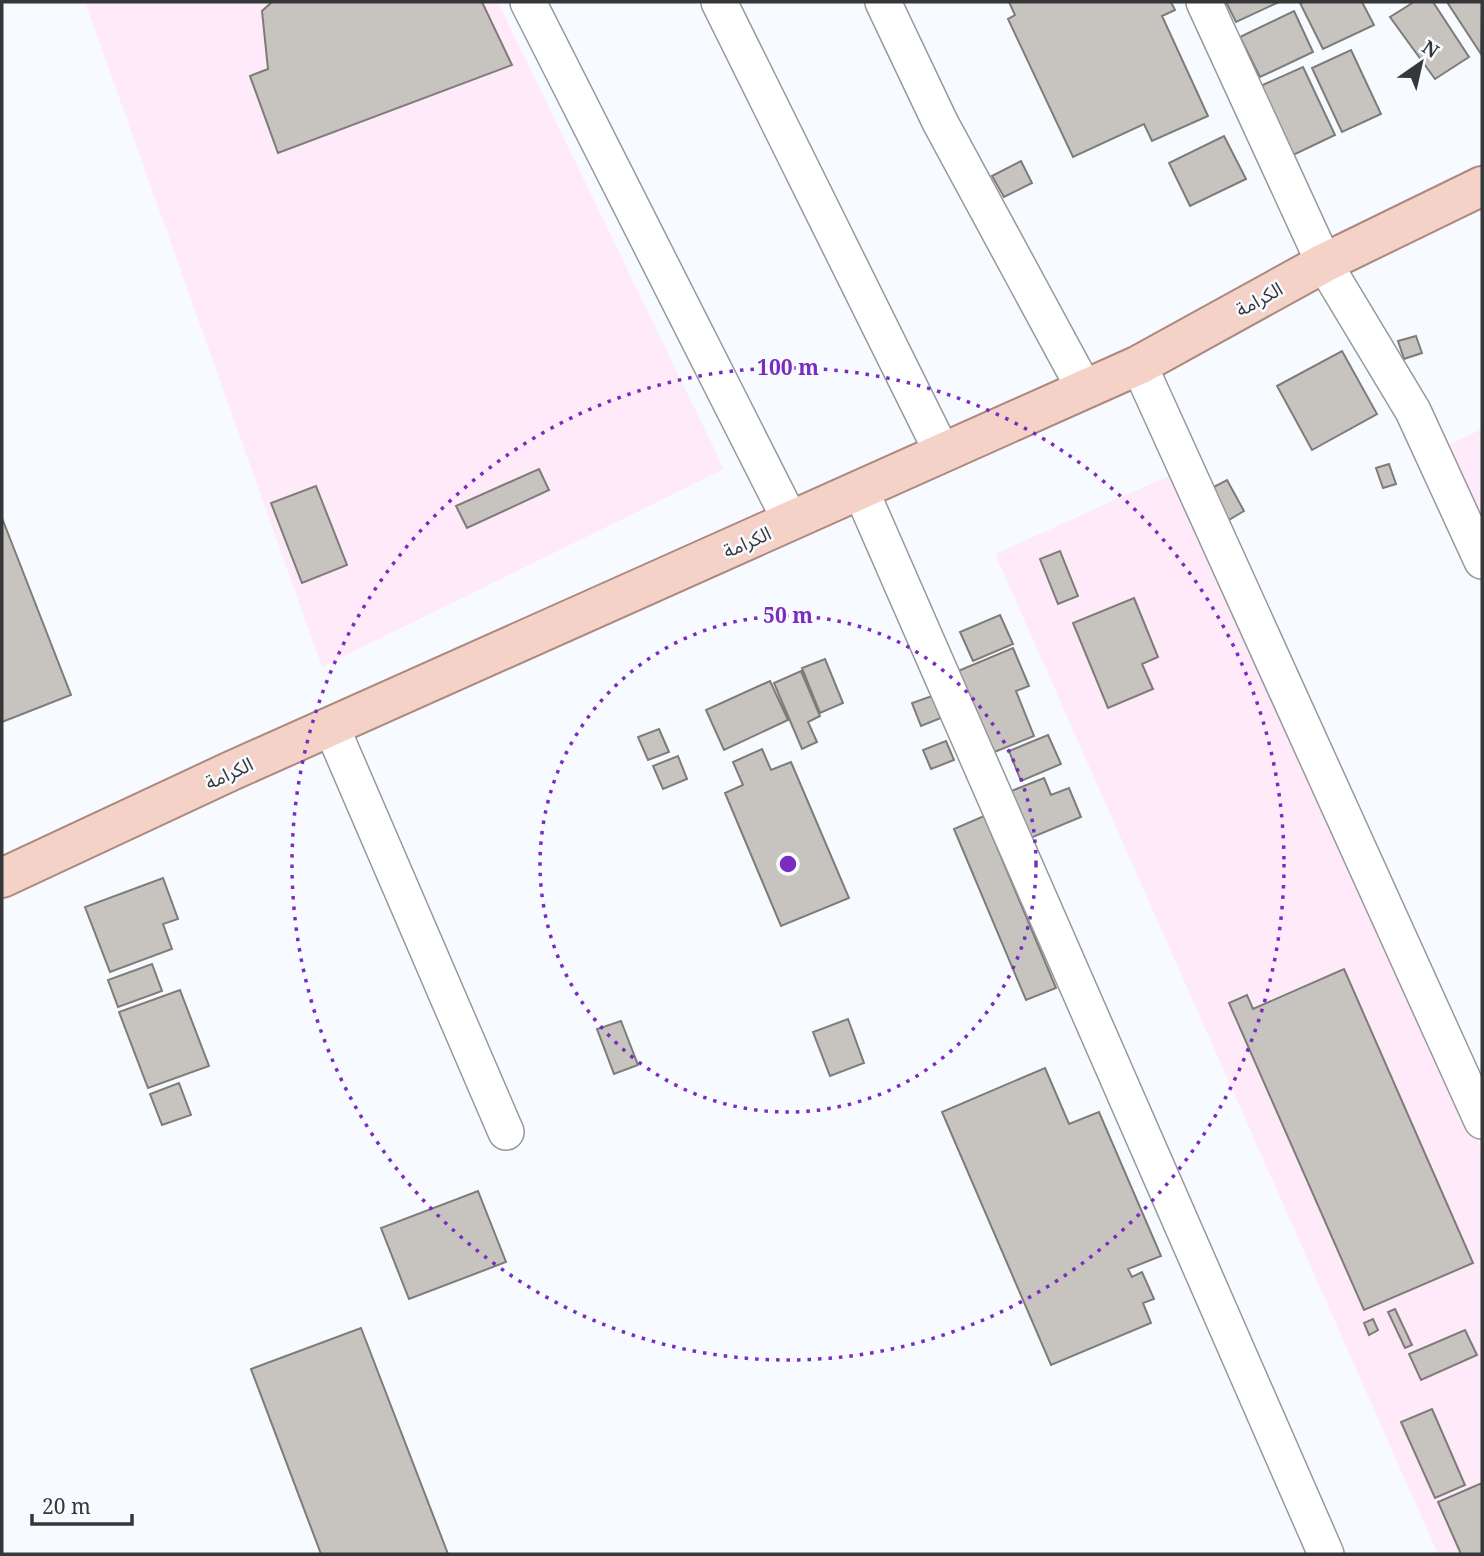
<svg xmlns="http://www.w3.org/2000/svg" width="1484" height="1556" viewBox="0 0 1484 1556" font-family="'Noto Serif','Noto Sans Arabic',serif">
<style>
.industrial{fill:#feeaf9}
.building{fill:#c7c4c0;stroke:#7e7c78;stroke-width:2}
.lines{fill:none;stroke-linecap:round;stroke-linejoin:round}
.minor-casing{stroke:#969a9d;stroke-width:38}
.major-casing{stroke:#ad887e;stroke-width:42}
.minor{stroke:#fff;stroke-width:35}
.major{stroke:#f5d2c8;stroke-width:38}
.ring{fill:none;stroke:#7b2cbf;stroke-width:3.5;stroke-dasharray:3.5 7}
.labels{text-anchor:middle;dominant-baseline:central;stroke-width:5;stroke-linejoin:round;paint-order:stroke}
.street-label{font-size:19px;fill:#353738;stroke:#f7fbff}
.centre{fill:#7b2cbf;stroke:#f7fbff;stroke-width:3.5}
.ring-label{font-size:21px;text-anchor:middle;font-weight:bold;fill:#7b2cbf;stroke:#f7fbff;stroke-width:5;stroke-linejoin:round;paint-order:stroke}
</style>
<rect width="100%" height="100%" fill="#f7fbff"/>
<path class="industrial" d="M85 2H498L724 469 322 667Z
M1482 429V556L1432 453Z
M1175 473 1482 1150V1554H1438L995 554Z"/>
<path class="building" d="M272 2H482L512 65 278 153 250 76 268 69 262 11Z
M1009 2H1171L1175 10 1162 16 1208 116 1152 141 1144 124 1073 157 1008 19 1015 15Z
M1226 2H1279L1236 22Z
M1304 2H1362L1374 25 1323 49 1300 3Z
M1414 2H1433L1469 57 1435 79 1390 17Z
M1447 2H1482L1481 54Z
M1294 11 1313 52 1260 77 1240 37Z
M1351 50 1381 114 1342 132 1312 68Z
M1303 67 1335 135 1289 157 1256 88Z
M1224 136 1246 179 1190 206 1169 163Z
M1021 161 1032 183 1004 197 992 176Z
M1416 336 1422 353 1404 359 1398 341Z
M1342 351 1377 414 1312 450 1277 386Z
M1389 464 1396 484 1383 488 1376 468Z
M539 469 549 490 467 528 456 506Z
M1227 480 1244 511 1227 521 1210 489Z
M316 486 347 565 302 583 271 503Z
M2 518 71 695 2 722Z
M1060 551 1078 596 1058 604 1040 559Z
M1134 598 1158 657 1142 664 1153 689 1108 708 1073 623Z
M1000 615 1013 644 973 661 960 632Z
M1013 648 1029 686 1016 691 1034 736 992 753 958 671Z
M825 659 843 703 820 713 802 668Z
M801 671 820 716 808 722 817 742 802 749 774 683Z
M770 681 788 720 724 750 706 710Z
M932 696 941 718 921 726 912 703Z
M659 729 669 752 648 760 638 737Z
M1048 735 1061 764 1021 781 1009 751Z
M946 741 954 760 931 769 923 750Z
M762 749 771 770 791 762 849 898 781 926 725 793 743 785 733 762Z
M678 756 687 779 663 789 653 766Z
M1044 778 1051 795 1069 788 1081 817 1028 839 1009 792Z
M984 816 1056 988 1026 1000 954 829Z
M163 878 178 919 163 924 172 949 110 972 85 907Z
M152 964 162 991 118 1007 108 980Z
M1344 969 1473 1263 1364 1310 1229 1003 1247 995 1253 1009Z
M180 990 209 1066 148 1088 119 1012Z
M848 1019 864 1063 830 1076 813 1032Z
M621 1021 638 1065 614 1074 597 1029Z
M1045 1068 1069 1124 1099 1112 1161 1256 1128 1269 1132 1277 1142 1272 1154 1299 1143 1303 1151 1323 1051 1365 942 1112Z
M179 1083 191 1115 162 1125 150 1094Z
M478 1191 506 1262 409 1299 381 1228Z
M1395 1309 1412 1345 1405 1348 1388 1312Z
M1373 1319 1378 1330 1369 1335 1364 1323Z
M361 1328 448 1554H321L251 1369Z
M1465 1330 1477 1355 1421 1380 1409 1354Z
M1432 1409 1465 1485 1435 1498 1401 1422Z
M1482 1483V1554H1461L1438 1502Z"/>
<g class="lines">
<defs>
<path id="minor" d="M528 2 791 522
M719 2 943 454
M883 2 940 122 1085 390
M1204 2 1324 263 1413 411 1482 561
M1139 365 1482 1121
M861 491 1326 1554
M331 726 506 1132"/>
<path id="major" d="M2 878 231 771 1139 365 1324 263 1482 186"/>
</defs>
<use href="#minor" class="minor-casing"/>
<use href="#major" class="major-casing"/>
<use href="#minor" class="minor"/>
<use href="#major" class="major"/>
</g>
<g class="ring">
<circle cx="788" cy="864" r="248"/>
<circle cx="788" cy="864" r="496"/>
</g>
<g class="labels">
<g class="street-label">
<text transform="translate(1259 299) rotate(-29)">الكرامة</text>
<text transform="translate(747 542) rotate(-24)">الكرامة</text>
<text transform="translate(229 773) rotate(-25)">الكرامة</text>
</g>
</g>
<circle cx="788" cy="864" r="10" class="centre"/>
<g class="ring-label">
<text x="788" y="375">100 m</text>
<text x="788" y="623">50 m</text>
</g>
<rect width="1484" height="1556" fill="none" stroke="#353738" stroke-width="7"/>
<g transform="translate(1421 63) rotate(34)" stroke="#f7fbff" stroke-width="5" paint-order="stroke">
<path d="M0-5L12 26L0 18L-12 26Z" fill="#353738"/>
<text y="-10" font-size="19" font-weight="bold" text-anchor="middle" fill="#353738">N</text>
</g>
<path d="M32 1514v10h100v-10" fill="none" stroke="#353738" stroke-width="3.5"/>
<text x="42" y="1514" font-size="21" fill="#353738" stroke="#f7fbff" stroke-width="5" paint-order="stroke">20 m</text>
</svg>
